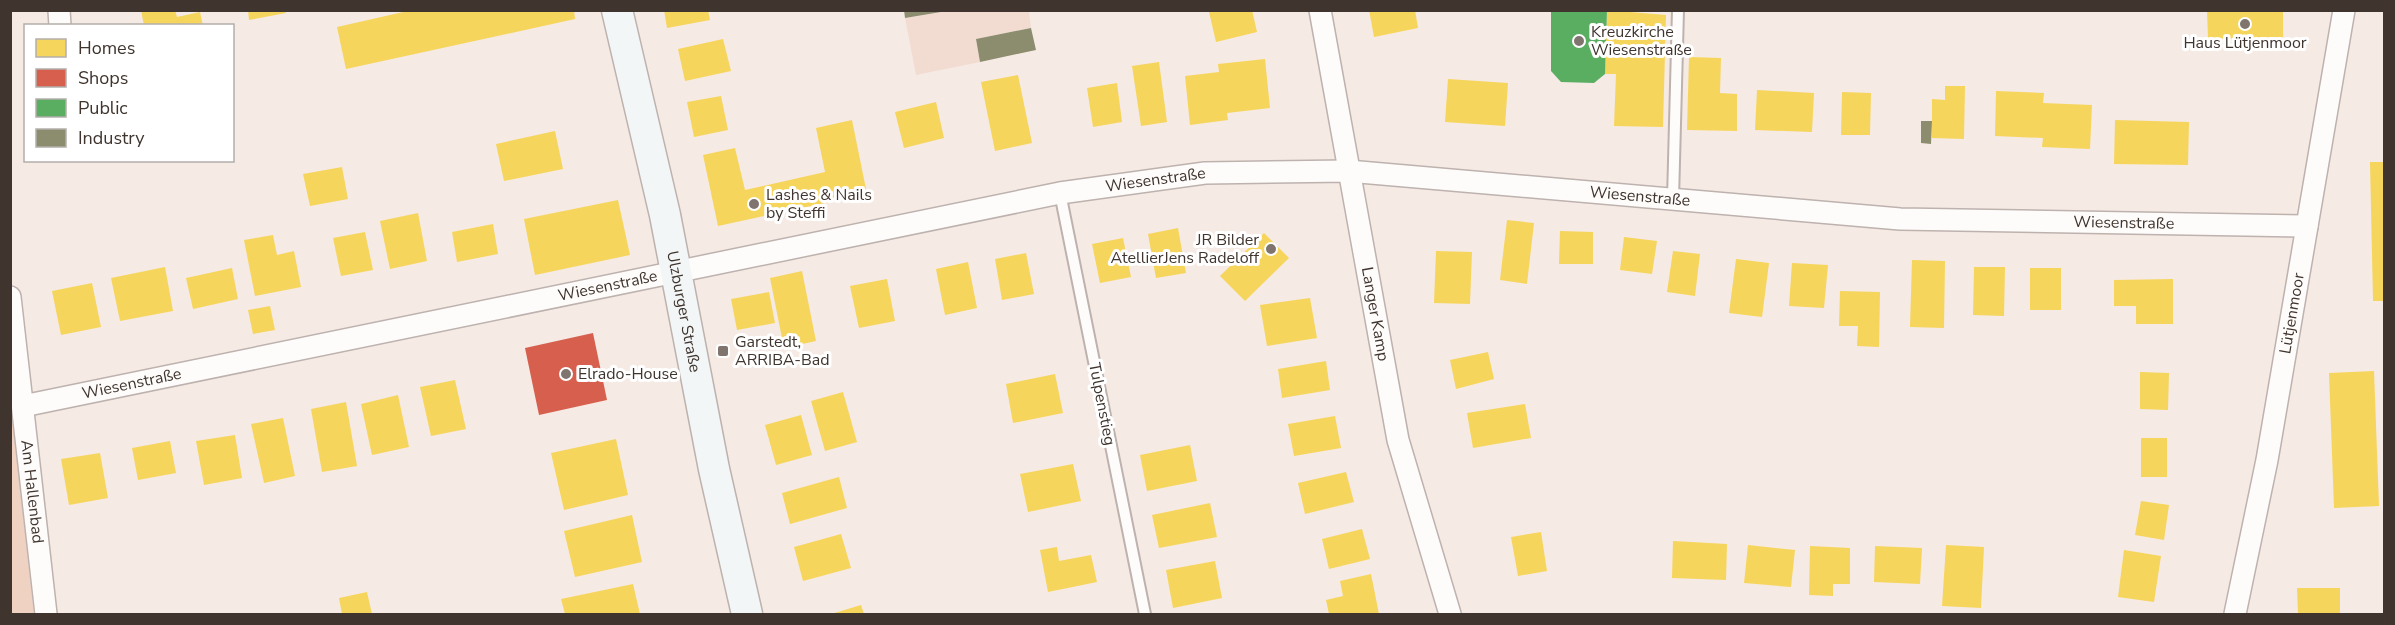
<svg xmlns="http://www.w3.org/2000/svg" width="2395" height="625" viewBox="0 0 2395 625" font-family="'Nunito Sans',sans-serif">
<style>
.built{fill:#f2dcd2}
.green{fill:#f0d2c2}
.homes{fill:#f6d55c}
.shops{fill:#d6604d}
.public{fill:#5aae61}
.industry{fill:#8c8c6e}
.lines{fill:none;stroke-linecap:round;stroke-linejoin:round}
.service-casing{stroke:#bdb2ae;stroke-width:14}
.minor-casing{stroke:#bdb2ae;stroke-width:24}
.secondary-casing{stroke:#bdb2ae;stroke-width:33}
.service{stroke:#fefcfb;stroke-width:10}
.minor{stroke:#fefcfb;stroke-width:21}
.secondary{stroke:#f3f6f6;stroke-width:30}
.poi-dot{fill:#7f746e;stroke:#fff;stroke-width:2}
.labels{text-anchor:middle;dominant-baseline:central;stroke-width:6;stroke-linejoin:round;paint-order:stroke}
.poi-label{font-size:16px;fill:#3f342e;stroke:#fff;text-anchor:start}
.street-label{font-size:16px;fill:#3f342e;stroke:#fff}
</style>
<rect width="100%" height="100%" fill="#f6eae4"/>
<path class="built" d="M948 11H1029L1031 28 976 39 980 62 916 75 905 18Z"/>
<path class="green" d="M11 407 34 614H11Z"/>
<path class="homes" d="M141 10H175L177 17 200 12 203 26H144Z
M248 10H285L286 13 249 20Z
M412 10H574L575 19 346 69 337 27Z
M664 10H708L710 20 667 28Z
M1218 10H1252L1257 32 1216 42 1209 12Z
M1369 10H1415L1418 28 1374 37Z
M1607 10 1666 15 1663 127 1614 126 1616 74H1605Z
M2207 10H2283V37L2208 39Z
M723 39 731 71 685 81 678 49Z
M1689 57 1721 58 1720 93 1737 94V131L1687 130Z
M1265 59 1270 108 1227 113 1228 120 1190 125 1185 76 1219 72 1218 64Z
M1159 62 1167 122 1141 126 1132 66Z
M1018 75 1032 143 995 151 981 82Z
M1448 79 1508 83 1505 126 1445 122Z
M1117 83 1122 122 1093 127 1087 88Z
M1945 86H1965L1964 139 1932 138V99L1945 100Z
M1757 90 1814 93 1812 132 1755 130Z
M1996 91 2044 93 2043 103 2092 105 2090 149 2042 147 2043 138 1995 136Z
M1842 92 1871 93 1870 135H1841Z
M721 96 728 130 694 137 687 102Z
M936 102 944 138 904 148 895 112Z
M852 120 867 194 718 226 703 155 735 148 745 190 825 172 816 128Z
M2115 120 2189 122 2188 165 2114 164Z
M555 131 563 169 504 181 496 144Z
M2370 162H2384V301H2373Z
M342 167 348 199 310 206 303 174Z
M618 200 630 255 535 275 524 219Z
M418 213 427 261 390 269 380 221Z
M1507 220 1534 223 1527 284 1500 280Z
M493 224 498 254 457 262 452 232Z
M1178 228 1186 273 1156 278 1148 234Z
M1560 231 1593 232V264H1559Z
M365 232 373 270 341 276 333 238Z
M1264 233 1289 258 1245 301 1220 276Z
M273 235 277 255 294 251 301 287 255 296 244 240Z
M1624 237 1657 241 1652 274 1620 270Z
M1123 238 1131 277 1100 283 1092 244Z
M1436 251 1472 252 1470 304 1434 303Z
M1673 251 1700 254 1695 296 1667 292Z
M1026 253 1034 294 1002 300 995 259Z
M1736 259 1769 263 1762 317 1729 313Z
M1912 260 1945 261 1944 328 1910 327Z
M968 262 977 308 945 315 936 269Z
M1792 263 1828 265 1824 308 1789 306Z
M165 267 173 311 120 321 111 278Z
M1974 267H2005L2004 316 1973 315Z
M232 268 238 299 193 309 186 278Z
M2030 268H2061V310H2030Z
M802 271 816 341 784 348 770 278Z
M887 279 895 321 859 328 850 286Z
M2173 279V324H2136V306H2114V280Z
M92 283 101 327 61 335 52 291Z
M1840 291 1880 292 1879 347 1857 346 1858 326H1839Z
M769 292 775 323 737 330 731 299Z
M1310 298 1317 338 1267 346 1260 305Z
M270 306 275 330 253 334 248 310Z
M1488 352 1494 379 1456 389 1450 360Z
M1326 361 1330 390 1282 398 1278 369Z
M2374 371 2379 506 2334 508 2329 373Z
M2140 372 2169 373 2168 410 2140 409Z
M1055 374 1063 413 1013 423 1006 384Z
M455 380 466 429 431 436 420 387Z
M843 392 857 442 825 451 811 401Z
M398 395 409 447 372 455 361 404Z
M346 402 357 466 322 472 311 409Z
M1525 404 1531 438 1473 448 1467 413Z
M801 415 812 455 776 465 765 425Z
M1335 416 1341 448 1294 456 1288 424Z
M283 418 295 476 264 483 251 424Z
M235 435 242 478 204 485 196 441Z
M2141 438H2167V477H2141Z
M616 439 628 495 564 510 551 453Z
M170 441 176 473 138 480 132 448Z
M1190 445 1197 481 1147 491 1140 455Z
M100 453 108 498 69 505 61 459Z
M1073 464 1081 501 1028 512 1020 474Z
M1346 472 1354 502 1305 514 1298 483Z
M839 477 847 508 790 524 782 493Z
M2141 501 2169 505 2164 540 2135 535Z
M1210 503 1217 537 1159 548 1152 515Z
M632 515 642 562 575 577 564 531Z
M1362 529 1370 559 1329 569 1322 539Z
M1541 532 1547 571 1518 576 1511 537Z
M841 534 851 568 803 581 794 547Z
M1673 541 1727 544 1726 580 1672 578Z
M1748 545 1795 550 1791 587 1744 583Z
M1946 545 1984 547 1981 608 1942 606Z
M1810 546 1850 548V584H1833V596L1809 595Z
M1875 546 1922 548 1920 584 1874 582Z
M1057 547 1059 561 1091 555 1097 582 1048 592 1040 550Z
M2124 550 2161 556 2154 602 2118 597Z
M1215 561 1222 598 1173 608 1166 570Z
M1371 574 1379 614H1329L1326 600 1343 596 1340 581Z
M633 584 640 614H565L561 599Z
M2297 588H2340V614H2298Z
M367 592 372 614H342L339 598Z
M861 605 864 614H831Z"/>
<path class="shops" d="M593 333 607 400 539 415 525 348Z"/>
<path class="public" d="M1551 10H1607L1605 74 1594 83 1561 82 1551 71Z"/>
<path class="industry" d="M904 10H941V12L905 18Z
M1031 28 1036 50 980 62 976 39Z
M1921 121H1932L1931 144 1921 143Z"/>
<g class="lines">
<defs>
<path id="service" d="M1060 193 1145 614
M1673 199 1678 10"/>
<g id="minor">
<path d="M59 10 60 26"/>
<path id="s1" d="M1320 10 1398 440 1450 614"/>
<path id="s2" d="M10 297 46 614"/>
<path id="s3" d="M23 406 1060 193 1205 173 1348 171 1900 219 2307 226"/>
<path id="s4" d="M2235 614 2267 460 2344 10"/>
</g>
<g id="secondary">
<path id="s5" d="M617 10 665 215 714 469 747 614"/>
</g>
</defs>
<use href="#service" class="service-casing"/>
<use href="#minor" class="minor-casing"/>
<use href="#secondary" class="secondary-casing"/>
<use href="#service" class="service"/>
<use href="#minor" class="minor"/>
<use href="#secondary" class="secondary"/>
</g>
<g class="poi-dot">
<circle cx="2245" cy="24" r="6"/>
<circle cx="1579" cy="41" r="6"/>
<circle cx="754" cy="204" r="6"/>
<circle cx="1271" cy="249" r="6"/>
<rect x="717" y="345" width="12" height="12" rx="3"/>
<circle cx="566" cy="374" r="6"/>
</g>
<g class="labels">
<g class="poi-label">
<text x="1591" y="32">Kreuzkirche<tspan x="1591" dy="18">Wiesenstraße</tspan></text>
<text x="2245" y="43" text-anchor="middle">Haus Lütjenmoor</text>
<text x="766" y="195">Lashes &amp; Nails<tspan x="766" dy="18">by Steffi</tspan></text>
<text x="1259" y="240" text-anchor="end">JR Bilder<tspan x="1259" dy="18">AtellierJens Radeloff</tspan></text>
<text x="735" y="342">Garstedt,<tspan x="735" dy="18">ARRIBA-Bad</tspan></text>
<text x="578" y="374">Elrado-House</text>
</g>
<g class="street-label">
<text stroke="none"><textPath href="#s3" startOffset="1155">Wiesenstraße</textPath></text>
<text stroke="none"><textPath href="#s3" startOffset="1641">Wiesenstraße</textPath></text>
<text stroke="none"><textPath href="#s3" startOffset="2126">Wiesenstraße</textPath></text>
<text stroke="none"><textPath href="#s3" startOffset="597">Wiesenstraße</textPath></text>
<text stroke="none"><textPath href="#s5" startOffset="309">Ulzburger Straße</textPath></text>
<text stroke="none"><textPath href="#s4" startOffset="306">Lütjenmoor</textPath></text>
<text stroke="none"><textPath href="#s1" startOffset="309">Langer Kamp</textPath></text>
<text stroke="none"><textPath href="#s3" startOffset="111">Wiesenstraße</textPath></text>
<text transform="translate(1102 404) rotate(79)">Tulpenstieg</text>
<text stroke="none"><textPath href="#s2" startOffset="196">Am Hallenbad</textPath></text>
</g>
</g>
<rect width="2395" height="625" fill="none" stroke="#3f342e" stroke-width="24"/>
<rect x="24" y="24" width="210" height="138" fill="#ffffff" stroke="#b2aeab" stroke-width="1.5"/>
<rect x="36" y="39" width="30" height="18" fill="#f6d55c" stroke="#b2aeab" stroke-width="1.5"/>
<text x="78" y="54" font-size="18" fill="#3f342e">Homes</text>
<rect x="36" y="69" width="30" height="18" fill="#d6604d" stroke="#b2aeab" stroke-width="1.5"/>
<text x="78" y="84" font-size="18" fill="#3f342e">Shops</text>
<rect x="36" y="99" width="30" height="18" fill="#5aae61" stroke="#b2aeab" stroke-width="1.5"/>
<text x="78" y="114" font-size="18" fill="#3f342e">Public</text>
<rect x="36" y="129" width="30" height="18" fill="#8c8c6e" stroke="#b2aeab" stroke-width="1.5"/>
<text x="78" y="144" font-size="18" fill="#3f342e">Industry</text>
</svg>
